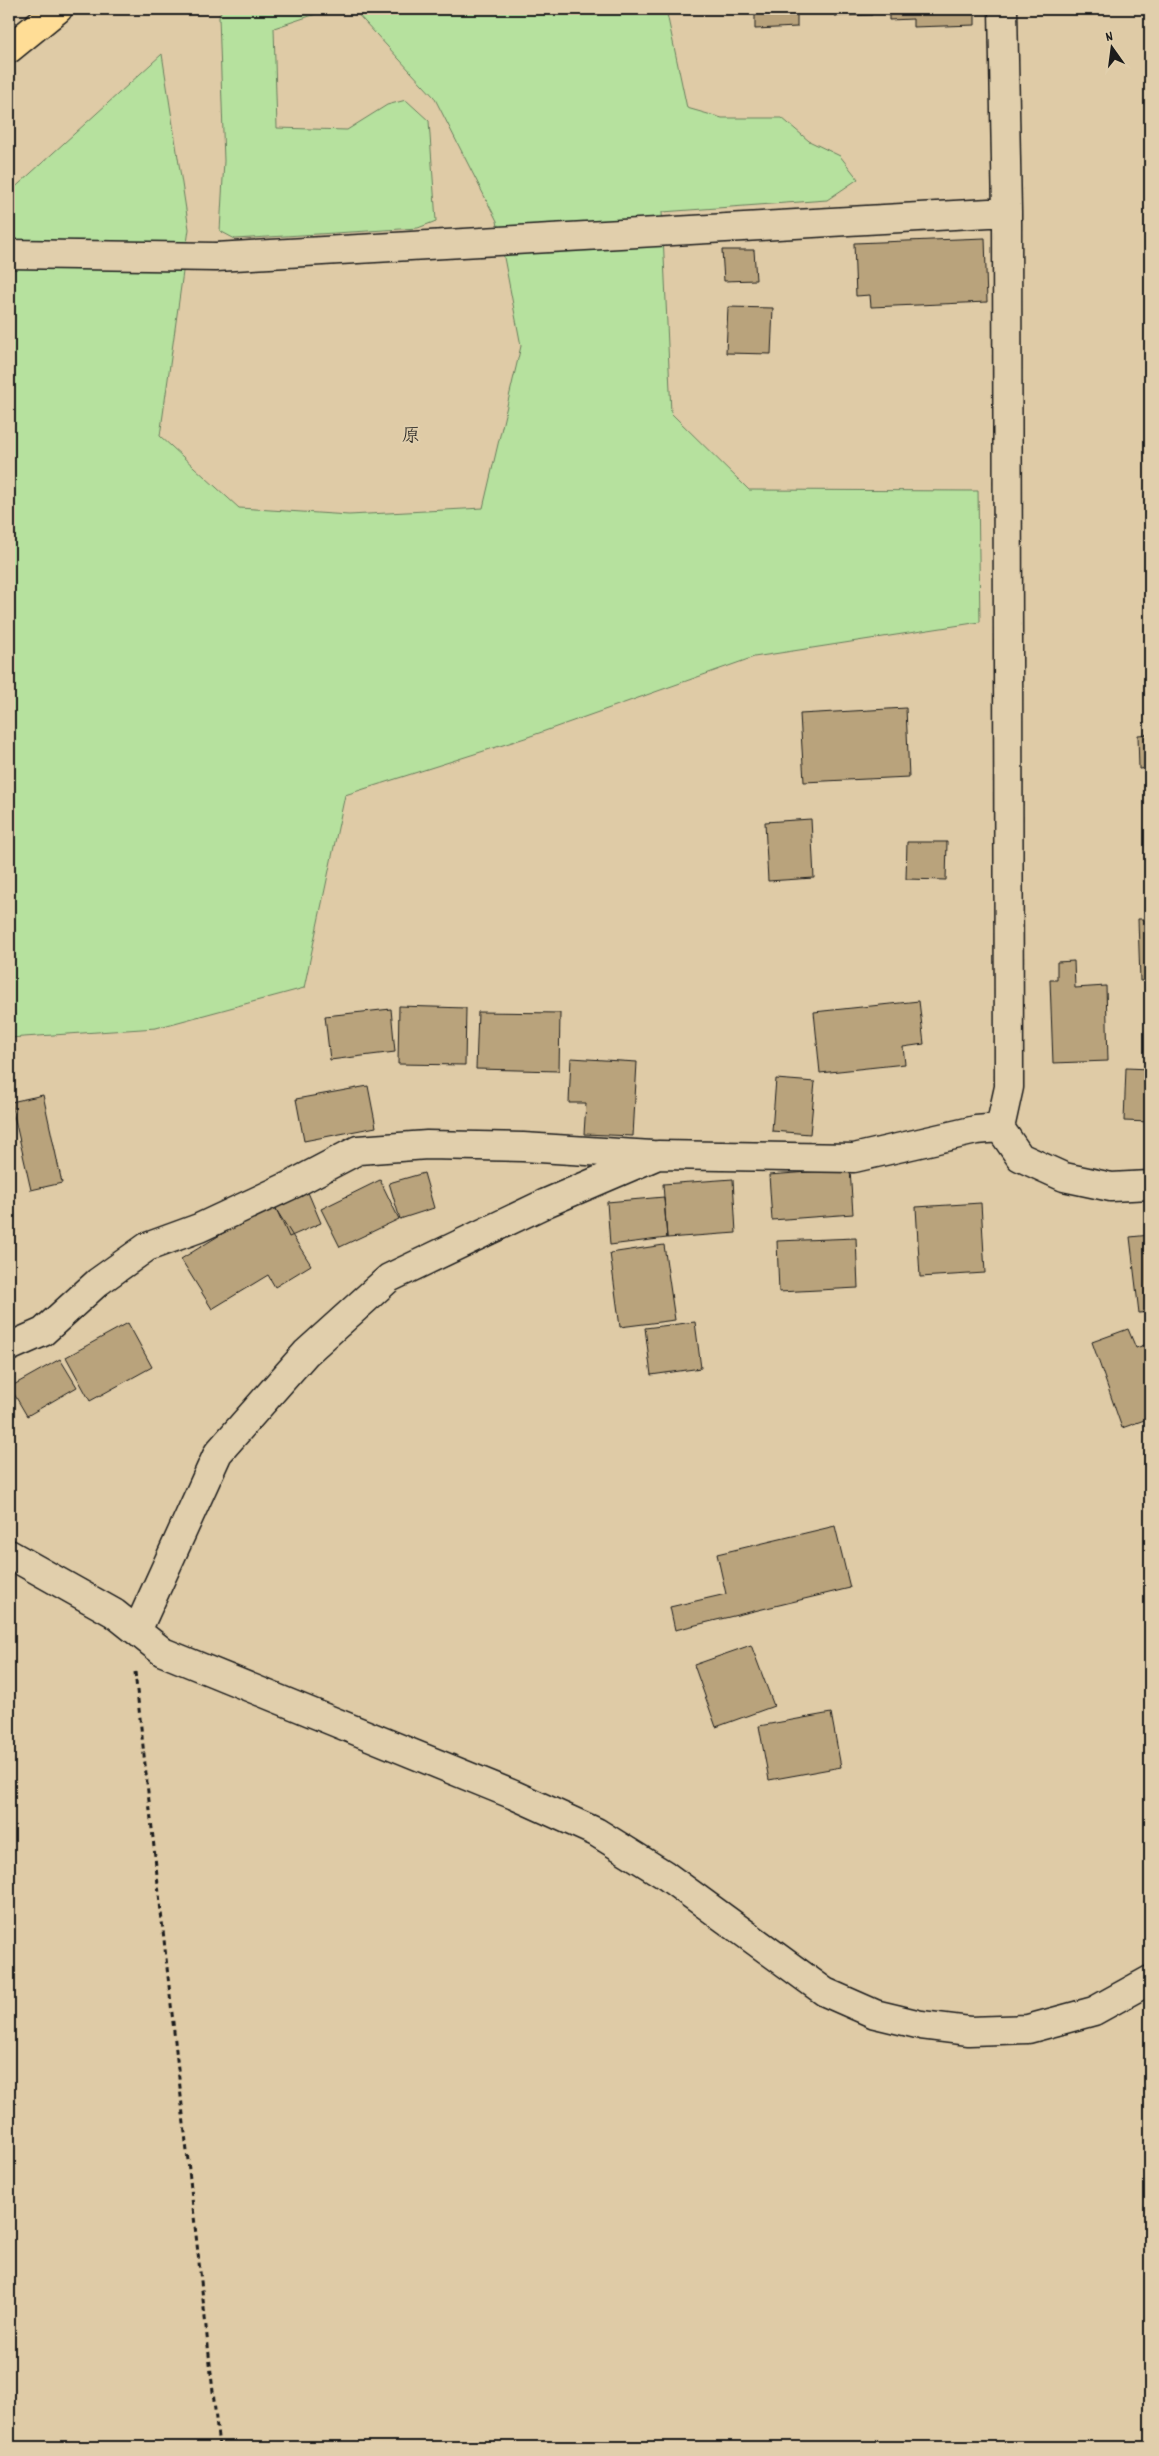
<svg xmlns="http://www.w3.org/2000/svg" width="1159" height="2456" viewBox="0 0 1159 2456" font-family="Dekko,'Klee One',sans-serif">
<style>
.green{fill:#b6e19e;stroke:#697e5d}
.building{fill:#b9a37b;stroke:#1c1c1c}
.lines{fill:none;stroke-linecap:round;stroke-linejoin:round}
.minor-casing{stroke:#1c1c1c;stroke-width:31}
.highway-casing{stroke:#1c1c1c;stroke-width:31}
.path{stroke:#1c1c1c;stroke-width:3;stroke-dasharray:5 4;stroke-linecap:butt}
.minor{stroke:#e1cfac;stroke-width:28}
.highway{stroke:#ffdd96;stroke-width:28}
.labels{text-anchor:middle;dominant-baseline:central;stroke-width:4.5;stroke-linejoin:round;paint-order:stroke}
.neighbourhood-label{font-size:19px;fill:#1c1c1c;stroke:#e1cfac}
</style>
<rect width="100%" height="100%" fill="#dfcba6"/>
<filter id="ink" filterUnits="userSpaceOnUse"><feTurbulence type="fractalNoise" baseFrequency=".02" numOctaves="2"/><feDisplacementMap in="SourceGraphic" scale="10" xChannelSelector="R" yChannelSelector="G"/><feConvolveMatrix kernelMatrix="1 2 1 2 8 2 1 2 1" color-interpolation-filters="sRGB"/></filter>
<g filter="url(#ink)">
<path class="green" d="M222 9H316V14L274 28 277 128 347 130 387 105 406 100 429 121 436 221 418 228 235 239 220 231 224 161 219 17Z
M353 9H666L687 108 722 118H782L809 141 840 156 858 179 827 200 662 212 671 413 749 490 978 491 980 622 754 657 525 738 345 795 304 988 156 1028 9 1038V193L162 54 189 229 160 436 239 508 349 515 483 508 521 346 497 221 434 97Z"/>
<path class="building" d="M755 9H797V27L755 29Z
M805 9H872V15L835 16V11H805Z
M889 9H975V25L913 27V19L889 20Z
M985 238 987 302 871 307 870 295 856 296 854 243Z
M722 250H754L756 280 724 281Z
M728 307 773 308 771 354 726 353Z
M906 708 909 777 804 782 800 714Z
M1150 734V768L1139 769 1138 735Z
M811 819 814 878 768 881 765 822Z
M907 842H947L946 880 906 879Z
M1138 919H1150V980L1140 981Z
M1074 961 1075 988 1106 986 1108 1061 1053 1063 1050 980H1057V962Z
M919 1001 924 1044 903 1047 905 1064 820 1073 814 1012Z
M399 1006 466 1008 465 1065 398 1064Z
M391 1009 395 1052 330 1060 325 1016Z
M478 1012 560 1013 559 1071 476 1069Z
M571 1058 637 1062 633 1136 584 1134 586 1103H569Z
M1126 1068 1150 1069V1122L1124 1121Z
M776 1079 815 1082 810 1134 772 1131Z
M368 1086 376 1127 304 1141 296 1099Z
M43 1095 62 1183 31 1190 11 1102Z
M850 1169 853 1214 772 1220 769 1175Z
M424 1173 434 1208 400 1219 389 1183Z
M733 1179 736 1233 667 1238 663 1184Z
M380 1180 399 1219 340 1247 321 1209Z
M307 1190 321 1223 289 1237 274 1204Z
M664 1197 667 1238 610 1245 607 1202Z
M272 1203 311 1265 275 1287 268 1275 212 1309 181 1259Z
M981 1203 985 1273 920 1277 916 1207Z
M1150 1235V1312L1139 1313 1130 1237Z
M856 1238 858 1288 779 1292 777 1241Z
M664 1245 675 1320 620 1327 610 1253Z
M695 1322 701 1368 651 1375 645 1328Z
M128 1323 152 1367 90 1401 66 1357Z
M1128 1329 1136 1348 1150 1343V1418L1122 1428 1092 1342Z
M60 1359 77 1387 27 1416 10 1387Z
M835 1526 850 1588 675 1630 670 1607 726 1594 717 1554Z
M751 1645 774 1706 716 1727 694 1665Z
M831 1713 841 1767 769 1780 759 1726Z"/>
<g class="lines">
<defs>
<path id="minor" d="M1003 9 1007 212 1009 1087 1000 1128 1020 1157 1064 1177 1111 1187 1150 1185
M9 254 216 257 1007 212
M9 1347 43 1332 98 1282 147 1247 199 1228 293 1184 358 1150 427 1145 523 1147 652 1155
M9 1554 114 1613 163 1652 514 1795 596 1832 665 1875 825 1992 875 2014 921 2025 969 2031 1028 2029 1094 2011 1150 1980
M137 1631 218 1453 306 1353 389 1278 546 1203 658 1155 854 1158 976 1130 1000 1128"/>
<path id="highway" d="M9 49 58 9"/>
</defs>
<use href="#minor" class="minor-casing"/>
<use href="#highway" class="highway-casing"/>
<path class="path" d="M135 1672 219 2447"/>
<use href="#minor" class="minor"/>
<use href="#highway" class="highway"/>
</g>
</g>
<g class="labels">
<g class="neighbourhood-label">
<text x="411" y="437">原</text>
</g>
</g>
<rect width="1159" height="2456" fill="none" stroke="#e1cfac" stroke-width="30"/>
<rect x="15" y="15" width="1129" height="2426" fill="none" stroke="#1c1c1c" stroke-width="2" filter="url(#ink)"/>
<g transform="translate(1112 48) rotate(346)" stroke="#e1cfac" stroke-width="4" paint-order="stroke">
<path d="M0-4L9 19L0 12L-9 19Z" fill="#1c1c1c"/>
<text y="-8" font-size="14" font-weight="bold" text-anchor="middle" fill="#1c1c1c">N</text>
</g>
</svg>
